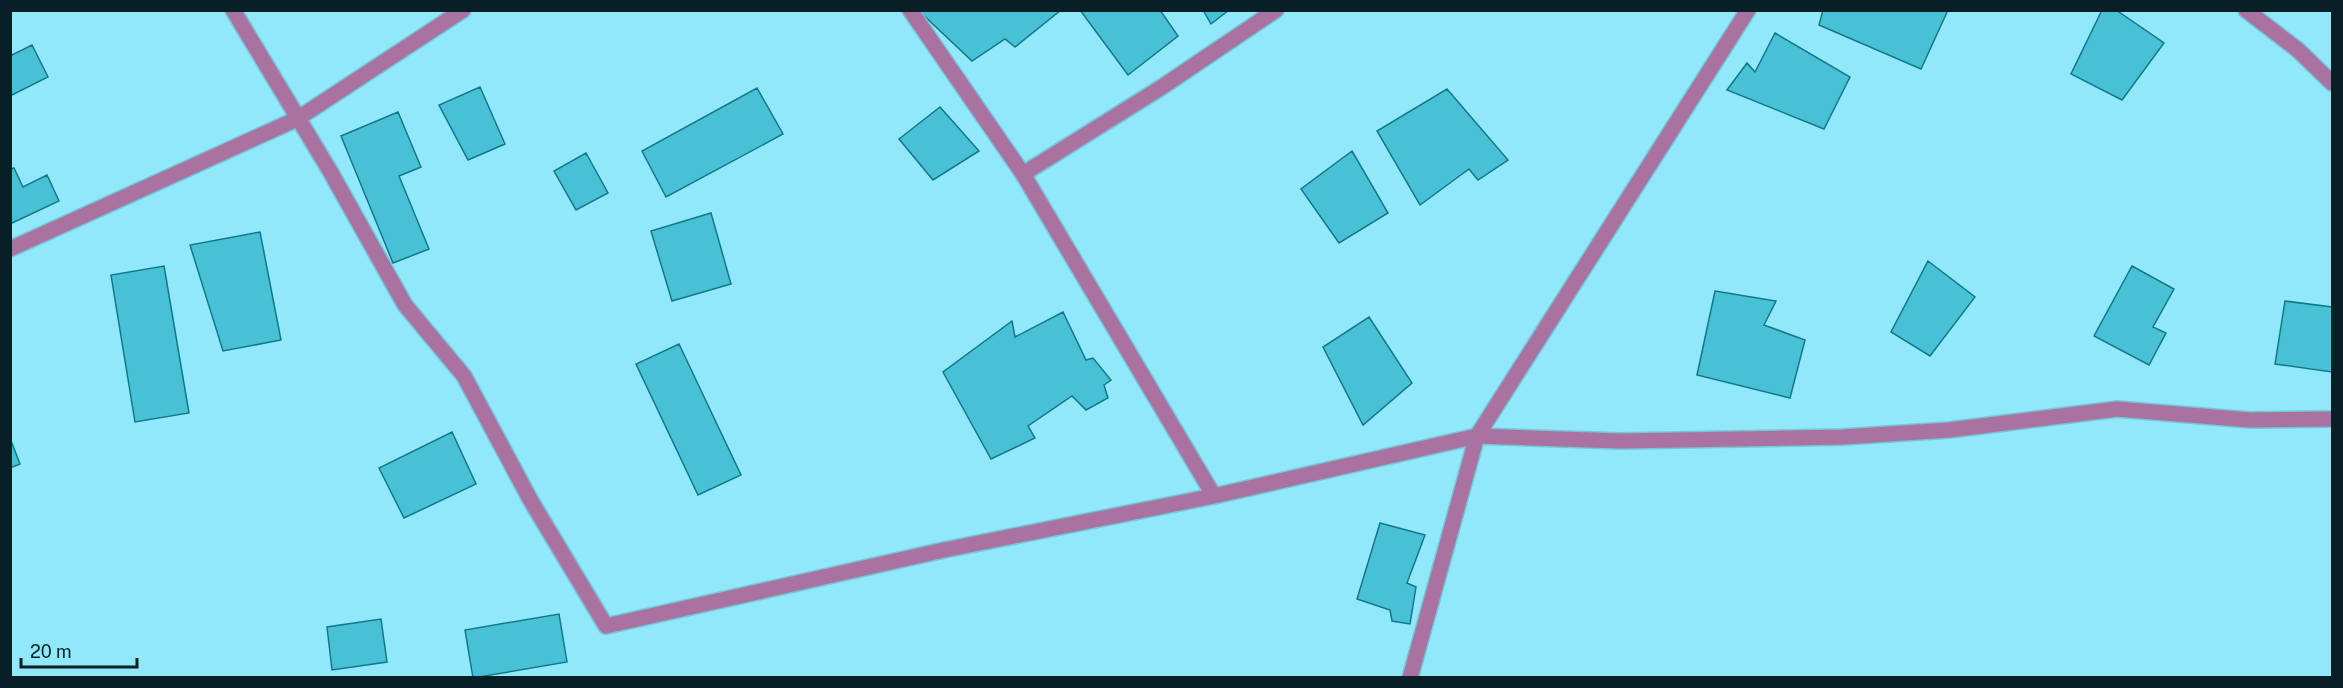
<svg xmlns="http://www.w3.org/2000/svg" width="2343" height="688" font-family="'Public Sans',sans-serif">
<style>
.building{fill:#48c1d7;stroke:#127888;stroke-width:1.5}
.lines{fill:none;stroke-linecap:round;stroke-linejoin:round}
.minor-casing{stroke:#77c4d4;stroke-width:18}
.minor{stroke:#a972a0;stroke-width:15}
</style>
<rect width="100%" height="100%" fill="#90e8fa"/>
<path class="building" d="M918 10H1061L1015 47 1005 39 972 61Z
M1080 10H1160L1178 36 1128 75Z
M1203 10H1229L1211 24Z
M1823 10H1948L1921 69 1819 25Z
M2102 10H2116L2164 43 2122 100 2071 74Z
M1775 33 1850 77 1824 129 1727 90 1747 63 1755 72Z
M32 45 48 77 10 96V56Z
M480 87 505 144 468 160 439 105Z
M757 88 783 134 666 197 642 151Z
M1447 89 1508 160 1478 180 1469 169 1420 205 1377 131Z
M940 107 979 151 933 180 899 139Z
M398 112 421 167 399 176 429 249 393 263 341 136Z
M1352 151 1388 213 1339 243 1301 189Z
M586 153 608 193 576 210 554 171Z
M14 168 23 187 47 175 59 201 10 224V169Z
M711 213 731 284 672 301 651 231Z
M260 232 281 340 223 351 190 245Z
M1928 261 1975 297 1930 356 1891 332Z
M164 266 189 413 135 422 111 275Z
M2132 266 2174 289 2153 327 2166 333 2149 365 2094 336Z
M1715 291 1776 301 1764 325 1805 340 1790 398 1697 375Z
M2285 301 2332 307V372L2275 364Z
M1063 312 1086 360 1093 358 1111 380 1104 385 1108 398 1086 410 1072 396 1028 426 1035 438 991 459 943 372 1012 321 1015 337Z
M1369 317 1412 383 1363 425 1323 347Z
M679 344 741 475 698 495 636 364Z
M452 432 476 484 404 518 379 468Z
M10 438 20 464 10 468Z
M1380 523 1425 535 1407 583 1416 587 1410 624 1392 621 1390 610 1357 599Z
M559 614 567 662 473 678 465 630Z
M381 619 387 662 332 670 327 627Z"/>
<g class="lines">
<g class="minor-casing">
<path id="minor" d="M233 10 330 171 405 305 464 376 531 501 606 626 944 550 1214 496 1477 436 1621 441 1843 437 1949 430 2117 409 2250 420 2332 419
M910 10 1023 174 1214 496
M2246 10 2298 50 2332 83
M1023 174 1162 87 1276 10
M10 249 297 119 463 10
M1410 678 1477 436 1748 10"/>
</g>
<use href="#minor" class="minor"/>
</g>
<rect width="2343" height="688" fill="none" stroke="#062025" stroke-width="24"/>
<path d="M21 658v9h116v-9" fill="none" stroke="#062025" stroke-width="3"/>
<text x="30" y="658" font-size="18" fill="#062025" stroke="#90e8fa" stroke-width="4.5" paint-order="stroke">20 m</text>
</svg>
